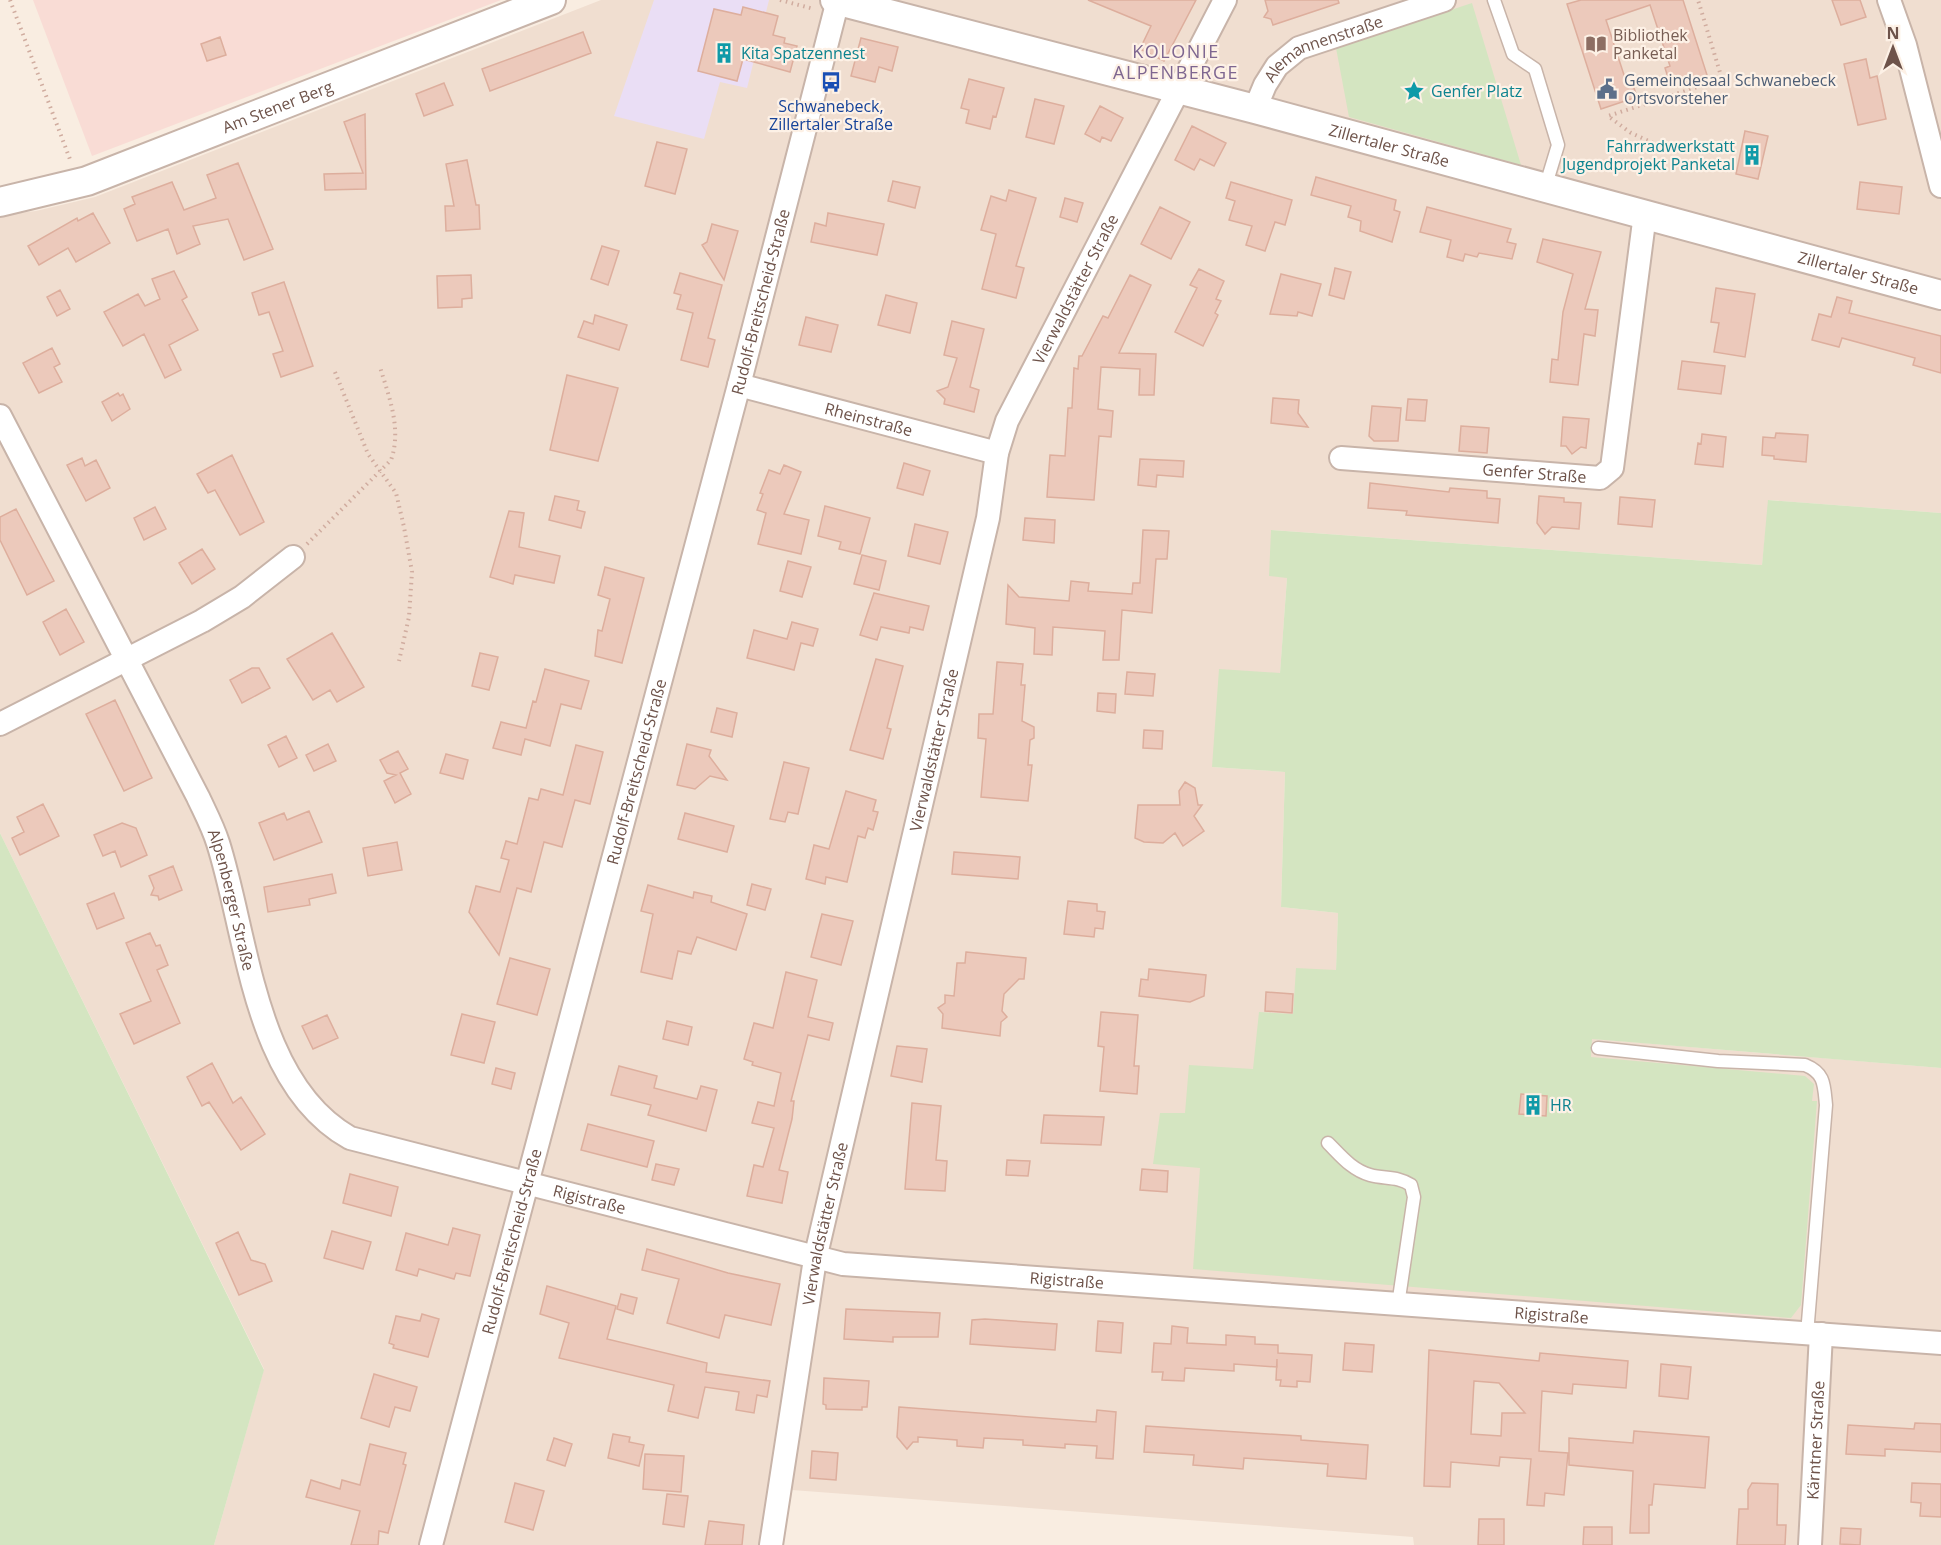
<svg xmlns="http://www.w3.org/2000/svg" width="1941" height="1545" font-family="'Open Sans',sans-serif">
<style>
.residential{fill:#f0ded0}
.commercial{fill:#f9dcd5}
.education{fill:#eadef5}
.green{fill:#d4e5c1}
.building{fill:#ecc9bb;stroke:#ddae9d;stroke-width:1.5;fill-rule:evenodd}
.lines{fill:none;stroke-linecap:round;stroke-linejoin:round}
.service-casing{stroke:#c8b4a9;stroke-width:15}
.minor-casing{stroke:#c8b4a9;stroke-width:26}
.tertiary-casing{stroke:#c8b4a9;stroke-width:32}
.path{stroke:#d0ac9f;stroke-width:4;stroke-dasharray:1.5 4.5;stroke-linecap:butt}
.service{stroke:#fff;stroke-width:12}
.minor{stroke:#fff;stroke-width:22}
.tertiary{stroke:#fff;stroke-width:28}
.labels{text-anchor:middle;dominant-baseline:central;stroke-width:4.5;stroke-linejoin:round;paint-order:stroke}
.education-label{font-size:16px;fill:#785e54;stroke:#fdf1e6;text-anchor:start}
.culture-label{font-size:16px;fill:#0d838f;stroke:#fdf1e6;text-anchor:start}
.street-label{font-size:16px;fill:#6e534a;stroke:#fdf1e6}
.service-label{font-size:16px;fill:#4e5e75;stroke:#fdf1e6;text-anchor:start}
.transit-label{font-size:16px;fill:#164399;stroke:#fdf1e6}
.neighbourhood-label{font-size:18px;letter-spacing:1.5px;fill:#7e6690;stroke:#fdf1e6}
</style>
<rect width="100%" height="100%" fill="#f9ede1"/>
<path class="residential" d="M601 0H1941V513L1769 500 1762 565 1272 530 1287 578 1280 674 1212 767 1285 772 1281 907 1338 913 1336 971 1489 1030 1941 1068V1545H1414L1413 1537 792 1490 783 1545H214L264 1369 0 833V215L36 211 95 197Z"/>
<path class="commercial" d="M33 0H501L92 156Z"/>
<path class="education" d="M654 0H769L747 88 720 82 704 139 614 116Z"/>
<path class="green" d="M1472 3 1521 165 1349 117 1336 48Z
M1768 500 1941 513V1068L1592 1039 1591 1057 1805 1076 1814 1084 1812 1101H1817L1801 1305 1791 1318 1193 1269 1200 1168 1153 1164 1160 1113H1185L1189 1065 1253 1069 1259 1012 1293 1014 1296 968 1336 970 1338 913 1281 907 1285 772 1212 767 1219 669 1280 673 1287 578 1269 576 1271 530 1762 565Z
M0 833 264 1370 214 1545H0Z"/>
<path class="building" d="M1088 0H1196L1164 61 1140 49 1151 26Z
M1265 0H1338L1339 3 1273 25 1271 19 1264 17 1268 11Z
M1581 0H1683L1707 75 1671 87 1665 68 1670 66 1650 5 1606 20 1626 81 1631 79 1637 97 1601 109 1567 4Z
M1832 0H1860L1866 17 1841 25Z
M743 7 778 16 773 35 785 38 784 43 797 46 790 72 743 59 737 81 698 71 714 9 741 15Z
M583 32 591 53 490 91 482 69Z
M220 37 226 55 207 61 201 44Z
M861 38 898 47 892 71 879 67 875 82 851 76Z
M1866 59 1870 78 1877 76 1886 119 1858 125 1844 64Z
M969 79 1004 88 996 117 993 116 990 129 966 123 969 110 961 108Z
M444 83 453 105 424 116 416 94Z
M1035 99 1064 106 1054 144 1026 137Z
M1100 106 1123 118 1111 141 1102 137 1100 142 1085 134Z
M365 114 366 189 325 190 324 174 363 173 344 122Z
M1192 126 1226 143 1214 166 1200 159 1194 170 1175 160Z
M1745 131 1768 136 1758 179 1736 174Z
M657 142 687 149 675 194 645 186Z
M467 160 476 205H479L480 229 446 231 445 206H454L446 164Z
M238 163 273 249 244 260 228 219 193 226 200 244 177 254 168 229 137 241 124 209 135 204 132 197 172 182 184 210 216 198 207 175Z
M1316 177 1396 200 1394 210 1400 212 1392 242 1360 231 1361 221 1348 217 1351 206 1311 195Z
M893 181 920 187 915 208 888 201Z
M1231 182 1292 200 1285 225 1275 222 1265 251 1246 245 1252 226 1229 220 1235 201 1226 198Z
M1860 182 1902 187 1899 214 1857 209Z
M1009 190 1036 198 1016 266 1024 268 1016 298 982 289 996 234 981 230 991 196 1006 201Z
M1065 198 1083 203 1077 222 1060 217Z
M1160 207 1190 222 1171 259 1141 244Z
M1427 207 1511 229 1507 242 1516 244 1512 259 1479 253 1477 257 1465 254 1463 261 1447 257 1451 240 1420 232Z
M93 213 110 243 76 262 68 248 39 265 28 246 77 218 78 221Z
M828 213 884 224 877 255 811 242 815 223 826 226Z
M712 224 738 231 724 280 702 245 707 242Z
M1543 239 1601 252 1585 309 1598 310 1595 336 1584 334 1578 385 1550 382 1552 359 1558 360 1563 312 1573 274 1537 262Z
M602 246 619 251 608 285 591 279Z
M1335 268 1351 272 1344 299 1329 295Z
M1199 269 1224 281 1216 299 1221 301 1215 313 1218 315 1203 346 1175 332 1197 288 1190 285Z
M174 271 187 297 182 300 198 330 169 345 181 370 165 378 144 334 123 346 104 312 138 294 145 306 160 299 152 279Z
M680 273 722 285 708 338 715 340 708 367 681 360 693 313 677 309 681 295 674 293Z
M1281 274 1321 284 1312 316 1298 312 1297 316 1270 314Z
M471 275 472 298 462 299V307L438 308 437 276Z
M1130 275 1151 285 1119 353 1156 354 1154 395H1139L1140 369 1101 367 1098 409 1113 411 1111 437 1099 436 1094 500 1047 497 1050 455 1065 456 1068 408H1072L1074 368 1078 369 1079 356H1082L1103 316 1108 318Z
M284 282 313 366 281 377 273 354 283 351 269 312 259 315 252 293Z
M1716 288 1755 294 1745 357 1714 352 1719 323 1711 322Z
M60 290 70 309 57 316 47 297Z
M886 295 917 303 910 333 878 325Z
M1837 297 1852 301 1849 313 1941 336V373L1913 365 1915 358 1842 338 1839 347 1812 340 1819 314 1831 317Z
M595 315 627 325 619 350 578 337 584 321 593 324Z
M806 317 838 325 831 352 799 345Z
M952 321 984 329 970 387 979 390 974 412 944 404 945 399 937 391 948 387 957 358 944 355Z
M52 348 60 364 54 367 62 382 39 393 23 363Z
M1682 361 1725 366 1721 394 1678 389Z
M567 375 618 388 598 461 550 450Z
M118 393 120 396 123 394 130 409 112 421 102 402Z
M1273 398 1299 400 1298 413 1308 427 1271 423Z
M1408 399 1427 400 1425 421 1406 420Z
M1372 406 1401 408 1398 441H1374L1369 436Z
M1563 417 1589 419 1586 448 1581 447 1572 454 1566 446H1561Z
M1461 426 1489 428 1487 453 1459 451Z
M1776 433 1808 435 1806 462 1774 459V456L1762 455 1763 437 1775 438Z
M1702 434 1726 437 1723 467 1695 464 1698 443 1701 444Z
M232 455 264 522 240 535 215 490 208 493 197 474Z
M82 458 85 466 96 460 110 488 86 501 67 465Z
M1140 459 1184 461 1183 477 1157 475 1156 487 1138 485Z
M904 463 930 471 923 495 897 488Z
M784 465 801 472 784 514 809 520 801 554 758 544 766 513 757 510 763 494 760 493 769 470 780 474Z
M1370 483 1449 492 1450 488 1487 491V498L1500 499 1498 523 1406 515 1407 511 1368 508Z
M555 496 579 501 577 510 585 512 581 528 549 520Z
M1539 496 1564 498V502L1581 503 1579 529 1552 527 1545 534 1537 523Z
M1620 497 1655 500 1652 527 1618 524Z
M825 506 870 518 860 554 839 549 841 542 818 536Z
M155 507 166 529 144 540 134 518Z
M16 509 54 581 27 595 0 540V517Z
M509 511 524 513 519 547 560 556 554 583 515 575 513 584 490 577Z
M1025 518 1055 520 1054 543 1023 540Z
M915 524 948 532 940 564 908 556Z
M1143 530 1169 531 1167 559H1156L1152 613 1122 610 1119 660H1103L1105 631 1053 627 1052 655 1034 654 1035 628 1006 624 1008 585 1019 597 1069 601 1071 581 1089 583 1088 591 1132 594 1133 583H1140Z
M202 549 215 569 192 584 179 563Z
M862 555 886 561 879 590 854 584Z
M788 561 811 567 802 597 780 591Z
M605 567 644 578 622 663 595 656 598 630 602 631 610 599 598 595Z
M874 593 929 606 923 630 910 627 909 633 881 627 877 640 860 635Z
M66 609 84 642 60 655 43 622Z
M792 622 818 629 813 646 801 643 794 670 747 658 754 630 787 639Z
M332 633 364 687 337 702 330 690 313 700 287 659Z
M480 653 498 657 489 690 472 686Z
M876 659 903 666 887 728 891 729 883 759 850 750Z
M997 662 1023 664 1021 685H1025L1022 721 1034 727V738L1030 740 1028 765H1032L1028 801 981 797 986 739 978 738 979 714H993Z
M252 668H259L270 688 242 703 230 680Z
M545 669 589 681 581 709 561 704 550 746 525 739 521 755 493 748 501 722 526 728 533 701 536 702Z
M1127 672 1155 674 1153 696 1125 694Z
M1098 693 1116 694 1115 713 1097 711Z
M115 700 152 778 124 791 86 714Z
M717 708 737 713 732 737 711 732Z
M1144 730 1163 731 1162 749 1143 748Z
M286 736 297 758 279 767 268 745Z
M328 744 336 761 314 771 306 755Z
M687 744 711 750 709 756 727 780 710 776 695 789 677 785Z
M576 745 603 752 590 804 575 800 562 847 544 842 531 892 517 888 499 955 469 912 476 886 500 892 509 860 501 858 506 841 517 844 529 798 538 800 541 789 563 795Z
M398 751 408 769 400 773 411 794 395 803 384 781 396 775 387 773 380 760Z
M446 754 468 760 463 779 440 773Z
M784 762 809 768 798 814 788 812 785 822 770 819Z
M1185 782 1195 788 1198 805H1202L1194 816 1204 831 1183 846 1175 833 1163 843 1144 842 1135 838 1138 805H1180L1179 791Z
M846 791 876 800 873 811 878 812 873 830 868 828 865 838 858 836 847 882 826 877 825 884 806 879 814 845 829 849Z
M43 804 59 836 20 855 12 838 24 832 17 817Z
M309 811 322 842 274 860 259 823 284 813 287 820Z
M685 813 734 826 727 852 678 839Z
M122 823 136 828 147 855 121 867 115 851 103 856 94 835Z
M397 842 402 870 368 876 363 848Z
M954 852 1020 857 1018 879 952 874Z
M173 866 182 890 159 900 158 896 151 895 154 888 149 876Z
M332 874 336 893 309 899 310 905 268 912 264 887Z
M752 884 771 889 765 910 747 905Z
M648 885 693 898 694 892 712 896 711 902 747 914 736 950 697 937 691 954 678 951 672 979 641 972 653 914 641 911Z
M114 893 124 918 97 929 87 904Z
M1068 901 1097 904V911L1105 912 1103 929 1095 928 1094 937 1064 934Z
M822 914 853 921 841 965 811 957Z
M150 933 156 946 160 945 168 965 157 970 180 1023 134 1044 120 1014 151 1001 126 943Z
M966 952 1026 958 1024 979H1019L1004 994 1002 1011 1007 1017 1001 1022 1000 1036 942 1028 943 1014 938 1008 945 1003V995L954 996 957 963H965Z
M510 958 550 969 537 1015 497 1004Z
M1149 969 1206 975 1204 996 1190 1002 1139 996 1141 979 1148 980Z
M786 972 817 980 808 1017 833 1023 829 1040 808 1035 791 1101H794L792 1119 779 1170 788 1172 782 1203 747 1196 754 1165 763 1167 774 1128 752 1123 758 1102 774 1106 781 1073 752 1065 753 1062 744 1059 754 1023 773 1028Z
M1266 992 1293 994 1292 1013 1265 1011Z
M1101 1012 1138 1015 1134 1066H1139L1137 1094 1100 1091 1104 1047 1098 1046Z
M462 1014 495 1022 484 1063 451 1055Z
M327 1015 338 1038 313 1049 302 1026Z
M667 1021 692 1027 688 1045 663 1039Z
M897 1046 927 1049 922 1082 891 1076Z
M212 1063 233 1103 241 1097 265 1134 241 1150 209 1102 202 1106 187 1077Z
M619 1066 657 1076 654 1088 697 1099 701 1086 717 1090 706 1131 648 1115 651 1105 611 1095Z
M496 1068 515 1073 511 1089 492 1084Z
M1521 1094 1547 1096 1546 1116 1519 1114Z
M912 1103 941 1106 936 1160 947 1161 945 1191 905 1189Z
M1044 1115 1104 1117 1101 1145 1041 1143Z
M588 1124 654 1141 647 1167 581 1150Z
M1007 1160 1030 1161 1028 1176 1006 1175Z
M656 1164 679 1169 674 1185 652 1180Z
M1142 1169 1168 1171 1167 1192 1140 1190Z
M350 1174 398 1187 391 1216 343 1203Z
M453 1228 480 1235 470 1276 456 1273 454 1279 419 1269 417 1276 396 1270 406 1233 448 1245Z
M332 1231 371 1242 363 1269 324 1258Z
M238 1232 251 1260 265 1264 272 1281 239 1295 216 1243Z
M647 1249 728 1273 780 1284 771 1325 725 1315 719 1338 667 1323 679 1279 642 1270Z
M547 1286 616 1306 607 1339 707 1363 706 1372 770 1381 767 1397 757 1395 754 1413 736 1410 739 1392 705 1387 698 1418 668 1411 674 1385 559 1358 569 1323 540 1314Z
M621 1294 637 1298 633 1314 617 1309Z
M846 1309 940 1313 938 1337H893V1342L844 1339Z
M422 1314 439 1319 428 1357 393 1348 394 1345 389 1343 396 1316 420 1321Z
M985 1319 1057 1324 1055 1350 970 1344 972 1320Z
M1098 1321 1123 1323 1121 1353 1096 1351Z
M1172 1326 1188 1328 1187 1343 1226 1345V1335L1255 1337V1344L1278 1345V1353L1312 1355 1310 1382 1297 1381V1387L1280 1386 1281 1380H1276L1277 1359V1367L1234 1364V1371L1185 1368 1184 1381 1162 1380 1163 1372H1152L1154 1343 1171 1344Z
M1345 1343 1374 1345 1372 1372 1343 1370Z
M1429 1350 1539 1361 1540 1353 1628 1361 1626 1388 1573 1384 1572 1394 1542 1391 1539 1451 1568 1453 1564 1495 1545 1493 1544 1506 1527 1505 1531 1459 1500 1457 1499 1466 1451 1462 1450 1487 1424 1486ZM1474 1381 1499 1383 1525 1413H1502L1501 1436 1471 1434Z
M1661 1364 1691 1367 1688 1399 1659 1396Z
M374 1374 417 1387 410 1411 395 1407 389 1427 361 1418Z
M824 1378 869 1381 867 1407H862V1410L826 1409V1405L823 1404Z
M899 1407 1096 1422 1097 1410 1116 1412 1113 1459 1096 1458 1097 1446 1065 1444V1448L1023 1445V1440L984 1438 983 1448 957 1446V1440L918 1437V1442H913L907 1449 897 1437Z
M1915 1423 1941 1424V1452L1885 1449V1456L1846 1454 1848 1425 1914 1429Z
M1146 1426 1301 1436V1440L1368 1445 1366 1479 1327 1476 1328 1464 1244 1458 1243 1469 1193 1465 1194 1455 1144 1452Z
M1634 1431 1709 1437 1705 1488 1654 1484 1652 1505H1649V1533H1630L1633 1471 1569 1465V1438L1633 1443Z
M613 1434 630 1437 629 1442 644 1445 639 1466 608 1458Z
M554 1438 572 1444 565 1466 547 1460Z
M370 1444 406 1453 403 1464 406 1465 388 1533 379 1531 378 1545H351L360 1511 306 1497 311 1480 340 1489 342 1480 360 1485Z
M812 1451 838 1453 836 1480 810 1478Z
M645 1454 684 1456 681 1492 643 1489Z
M515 1483 544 1491 533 1530 505 1522Z
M1752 1483 1778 1484 1777 1525H1786L1785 1545H1737L1739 1509H1748V1490Z
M1912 1483 1941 1484V1517L1920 1516 1921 1503 1911 1502Z
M667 1494 688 1496 684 1527 663 1524Z
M1479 1519H1504V1545H1478Z
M709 1521 744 1525 742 1545H705Z
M1584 1527H1612V1545H1583Z
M1841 1528 1861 1529 1860 1545 1840 1544Z"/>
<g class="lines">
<g class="service-casing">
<path id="service" d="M1494 0 1513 54 1535 69 1558 145 1545 188
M1598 1048 1718 1061 1805 1065C1825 1073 1824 1085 1826 1105L1807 1334
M1328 1143C1341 1156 1352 1170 1370 1175 1384 1179 1398 1176 1411 1185L1414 1197 1398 1305"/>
</g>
<g class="minor-casing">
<g id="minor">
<path d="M1889 0 1905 45 1941 186"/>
<path id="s1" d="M1255 109 1265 85 1277 66 1299 48 1444 0"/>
<path id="s2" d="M739 385 997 453"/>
<path id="s3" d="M0 416 198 797C205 812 213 827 218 843 248 937 254 1084 350 1138L843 1264 1941 1343"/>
<path id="s4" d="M1341 458 1600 478 1612 468 1645 214"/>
<path d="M0 724 202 621 242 597 293 557"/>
<path id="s5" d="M431 1545 739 385 838 0"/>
<path id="s6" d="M771 1545 815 1259 988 518 997 453 1007 421 1225 0"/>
<path id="s7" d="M1810 1545 1821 1334"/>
</g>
</g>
<g class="tertiary-casing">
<g id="tertiary">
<path id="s8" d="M835 0 1255 109 1941 295"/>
<path id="s9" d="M0 202 87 181 551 0"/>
</g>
</g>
<path class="path" d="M10 0 71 162
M780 0 814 9
M1653 143 1631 133 1608 116 1722 79 1698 0
M335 372 368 454 396 493 404 527 412 572 409 617 399 661
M307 544 391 460C402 429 389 397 380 367"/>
<use href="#service" class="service"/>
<use href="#minor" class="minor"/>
<use href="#tertiary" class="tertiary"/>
</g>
<defs>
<g id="library-bare" transform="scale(1.62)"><path d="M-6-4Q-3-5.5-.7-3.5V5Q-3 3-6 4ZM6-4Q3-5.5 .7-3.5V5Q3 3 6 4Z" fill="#8d6e63" stroke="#fdf1e6" stroke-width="2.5" paint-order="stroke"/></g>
<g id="building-bare" transform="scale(1.62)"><path d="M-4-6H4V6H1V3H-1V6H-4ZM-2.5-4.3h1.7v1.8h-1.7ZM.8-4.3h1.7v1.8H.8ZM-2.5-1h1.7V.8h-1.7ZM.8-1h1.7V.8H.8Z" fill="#0f9aa8" stroke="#fdf1e6" stroke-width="2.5" paint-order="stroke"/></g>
<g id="bus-bare" transform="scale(1.62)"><path d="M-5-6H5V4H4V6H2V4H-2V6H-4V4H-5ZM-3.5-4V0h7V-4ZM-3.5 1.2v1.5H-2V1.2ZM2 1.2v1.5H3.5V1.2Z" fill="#1a4fb4" stroke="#fdf1e6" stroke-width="2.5" paint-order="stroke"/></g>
<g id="civic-bare" transform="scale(1.62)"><path d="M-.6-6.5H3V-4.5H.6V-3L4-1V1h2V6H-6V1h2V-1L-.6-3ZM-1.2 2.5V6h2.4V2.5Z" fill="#5c6f8a" stroke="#fdf1e6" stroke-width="2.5" paint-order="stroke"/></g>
<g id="sight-bare" transform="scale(1.62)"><path d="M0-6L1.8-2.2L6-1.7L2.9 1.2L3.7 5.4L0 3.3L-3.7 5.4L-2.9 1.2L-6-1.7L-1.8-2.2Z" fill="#0f9aa8" stroke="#fdf1e6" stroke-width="2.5" paint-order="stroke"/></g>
</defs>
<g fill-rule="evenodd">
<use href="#library-bare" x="1596" y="44"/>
<use href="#building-bare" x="724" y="53"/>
<use href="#bus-bare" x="831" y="82"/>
<use href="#civic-bare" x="1607" y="89"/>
<use href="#sight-bare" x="1414" y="91"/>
<use href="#building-bare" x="1752" y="155"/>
<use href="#building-bare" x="1533" y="1105"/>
</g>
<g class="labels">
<g class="education-label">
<text x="1613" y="35">Bibliothek<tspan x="1613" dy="18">Panketal</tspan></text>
</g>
<g class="culture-label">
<text x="741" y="53">Kita Spatzennest</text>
<text x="1431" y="91">Genfer Platz</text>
<text x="1735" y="146" text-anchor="end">Fahrradwerkstatt<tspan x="1735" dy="18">Jugendprojekt Panketal</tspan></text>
<text x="1550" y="1105">HR</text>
</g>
<g class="street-label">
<text stroke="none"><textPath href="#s1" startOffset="98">Alemannenstraße</textPath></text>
<text stroke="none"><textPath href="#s9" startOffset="294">Am Stener Berg</textPath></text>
<text stroke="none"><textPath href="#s8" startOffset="573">Zillertaler Straße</textPath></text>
<text stroke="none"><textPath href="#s8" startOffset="1059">Zillertaler Straße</textPath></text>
<text stroke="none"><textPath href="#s6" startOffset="1298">Vierwaldstätter Straße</textPath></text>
<text stroke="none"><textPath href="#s5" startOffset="1286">Rudolf-Breitscheid-Straße</textPath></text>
<text stroke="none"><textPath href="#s2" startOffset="134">Rheinstraße</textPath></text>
<text stroke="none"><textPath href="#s4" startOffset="194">Genfer Straße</textPath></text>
<text stroke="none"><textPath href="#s6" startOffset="812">Vierwaldstätter Straße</textPath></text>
<text stroke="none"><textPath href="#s5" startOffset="800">Rudolf-Breitscheid-Straße</textPath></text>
<text stroke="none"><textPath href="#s3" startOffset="538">Alpenberger Straße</textPath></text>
<text stroke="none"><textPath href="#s3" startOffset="1059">Rigistraße</textPath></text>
<text stroke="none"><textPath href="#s6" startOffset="326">Vierwaldstätter Straße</textPath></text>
<text stroke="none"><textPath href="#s5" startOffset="314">Rudolf-Breitscheid-Straße</textPath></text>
<text stroke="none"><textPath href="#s3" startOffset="1545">Rigistraße</textPath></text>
<text stroke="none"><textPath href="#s3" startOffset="2031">Rigistraße</textPath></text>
<text stroke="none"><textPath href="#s7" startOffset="105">Kärntner Straße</textPath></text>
</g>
<g class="service-label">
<text x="1624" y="80">Gemeindesaal Schwanebeck<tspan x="1624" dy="18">Ortsvorsteher</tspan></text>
</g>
<g class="transit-label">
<text x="831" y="106">Schwanebeck,<tspan x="831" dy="18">Zillertaler Straße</tspan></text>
</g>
<g class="neighbourhood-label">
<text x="1176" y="51">KOLONIE<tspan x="1176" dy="21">ALPENBERGE</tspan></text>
</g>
</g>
<g transform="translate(1893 48)" stroke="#fdf1e6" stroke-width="4.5" paint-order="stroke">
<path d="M0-4.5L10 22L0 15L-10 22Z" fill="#6e534a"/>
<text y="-9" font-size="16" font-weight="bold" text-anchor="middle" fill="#6e534a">N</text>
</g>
</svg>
